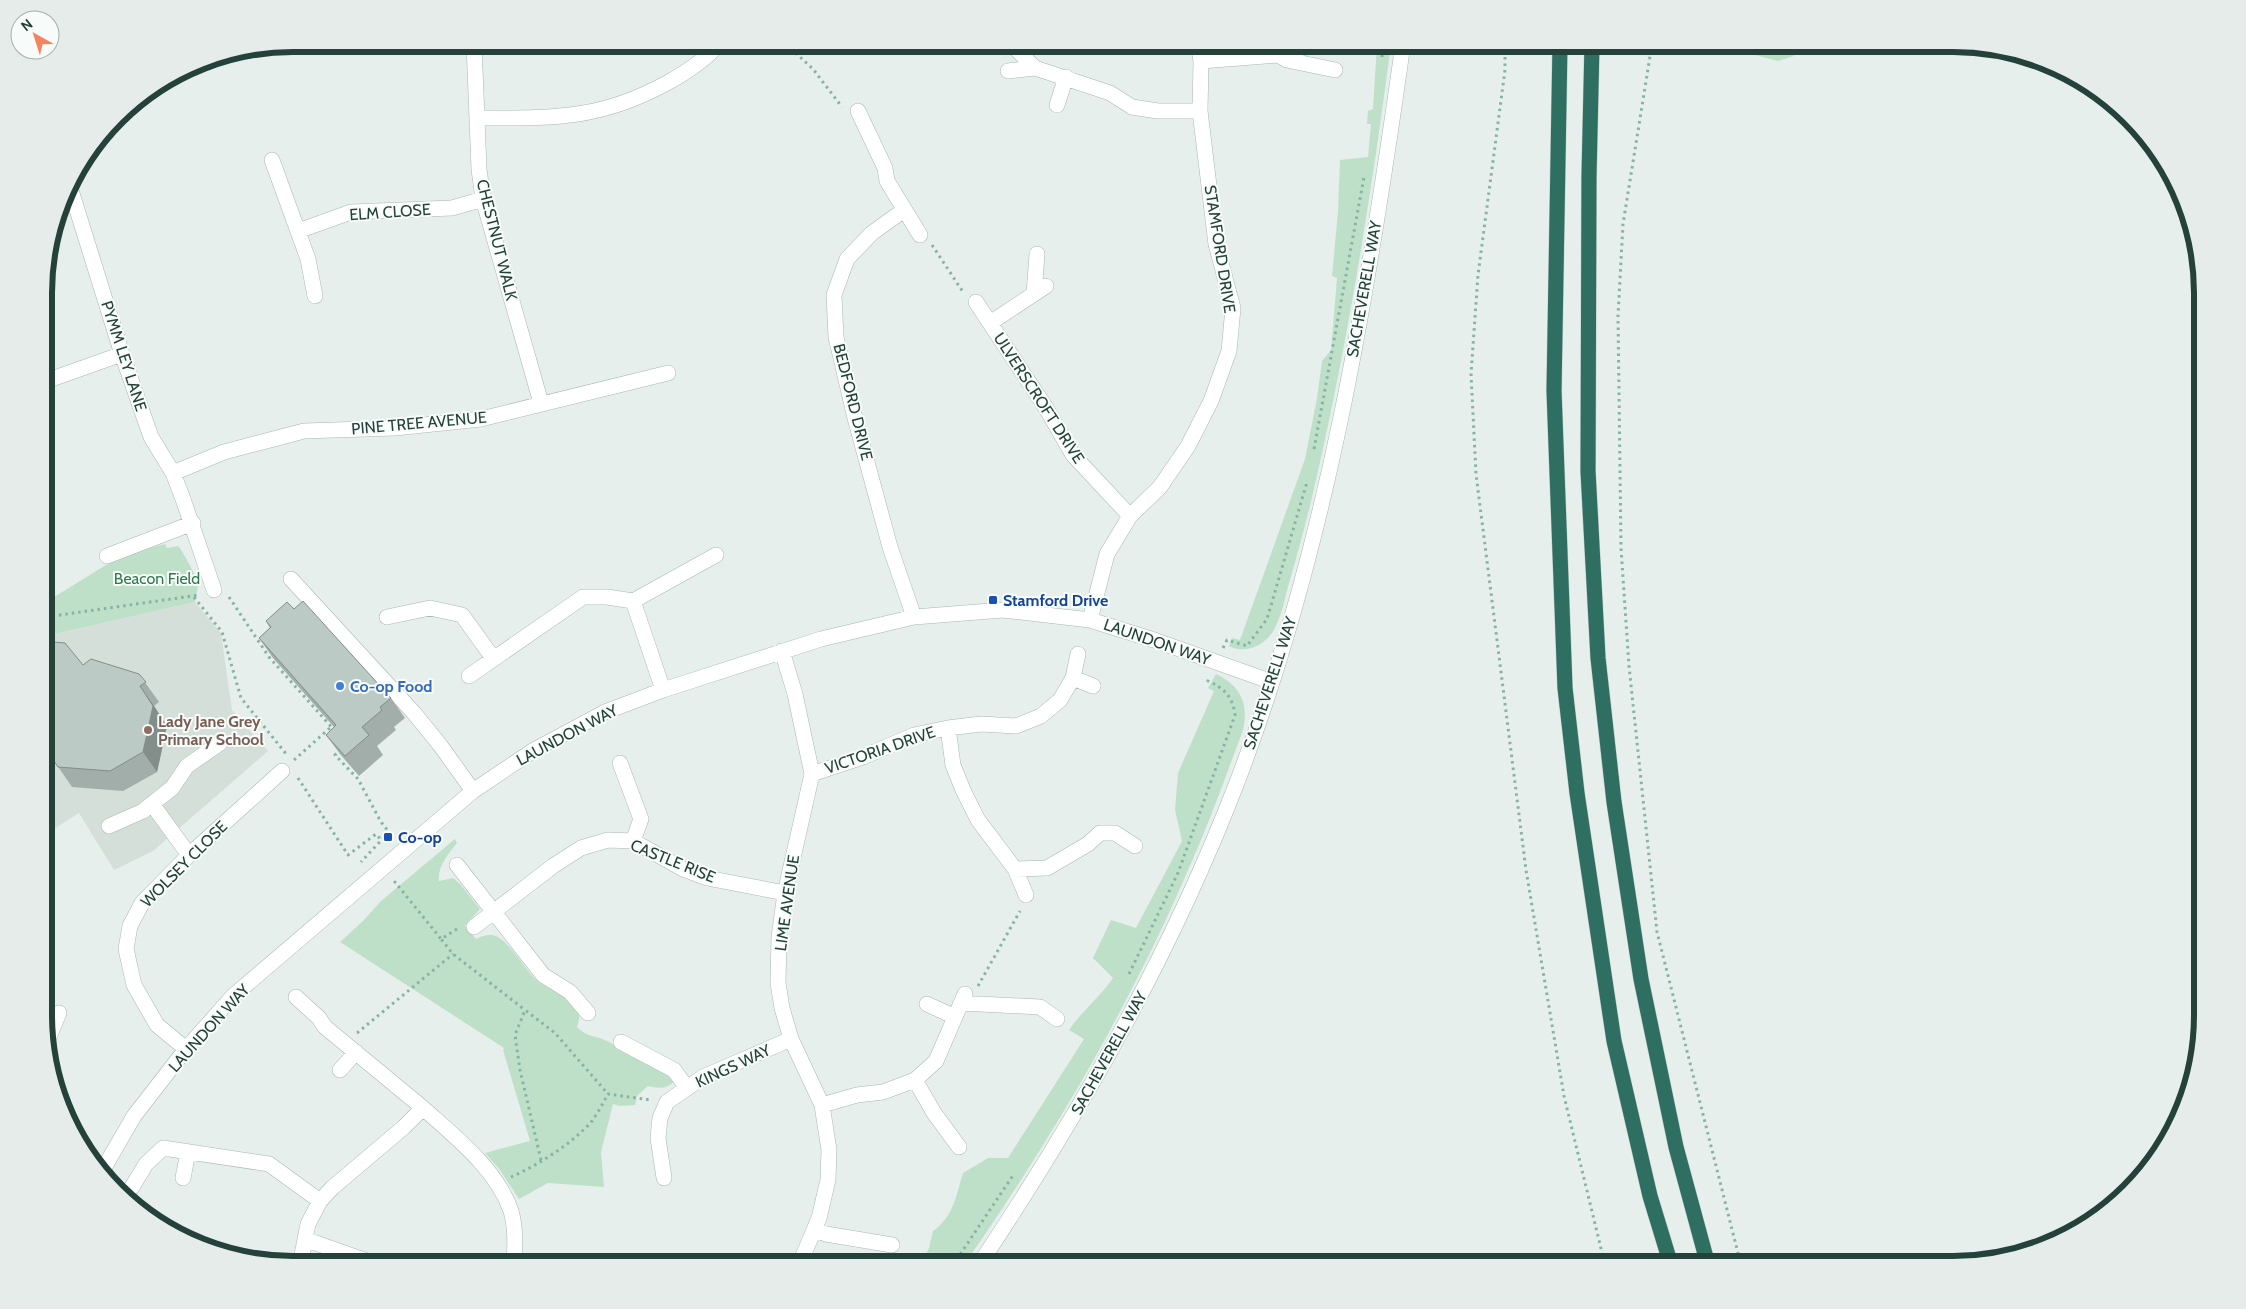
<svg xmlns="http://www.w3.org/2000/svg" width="2246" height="1309" font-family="Cabin,sans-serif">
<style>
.built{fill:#d4dfda}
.green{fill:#bfe0c8}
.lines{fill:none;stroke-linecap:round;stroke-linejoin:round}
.minor-casing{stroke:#a8b8b2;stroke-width:16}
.highway-casing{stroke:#c2cac8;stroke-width:16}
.path{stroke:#86b3a5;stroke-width:3;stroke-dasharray:2.5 4;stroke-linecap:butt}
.minor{stroke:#fff;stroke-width:15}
.highway{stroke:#2f6f62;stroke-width:15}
.wall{fill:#a1aea9}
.shaded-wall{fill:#838d89}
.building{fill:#bbcac4;stroke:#838d89}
.transit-dot{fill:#1a4fb4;stroke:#f7fbf9;stroke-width:2}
.shop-dot{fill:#3f7fe0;stroke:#f7fbf9;stroke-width:2}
.education-dot{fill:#8d6e63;stroke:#f7fbf9;stroke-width:2}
.labels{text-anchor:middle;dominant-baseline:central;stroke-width:4;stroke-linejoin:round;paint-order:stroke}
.street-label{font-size:16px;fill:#24423a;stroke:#f7fbf9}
.park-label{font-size:16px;fill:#2d7a4b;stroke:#f7fbf9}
.transit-label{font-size:16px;font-weight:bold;fill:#164399;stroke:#f7fbf9;text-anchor:start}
.shop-label{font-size:16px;font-weight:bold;fill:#366cbe;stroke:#f7fbf9;text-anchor:start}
.education-label{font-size:16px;font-weight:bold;fill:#785e54;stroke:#f7fbf9;text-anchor:start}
.rim{fill:none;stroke:#24423a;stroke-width:6}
</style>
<rect width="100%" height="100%" fill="#e6efeb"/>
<path class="built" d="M195 602 221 633 232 710 268 751 153 851 114 870 79 813 46 834V636Z"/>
<path class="green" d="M1377 44H1391C1371 199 1346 354 1310 506 1303 533 1296 560 1288 587 1284 602 1281 619 1272 633 1262 647 1244 654 1229 646L1232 638 1240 640 1305 459 1317 398 1322 361 1331 350 1337 278 1332 276 1338 212 1340 160 1368 157 1371 124H1367L1368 111 1373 109Z
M1734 44H1789L1794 56 1778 61 1732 49Z
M165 544 167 548 178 546C181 548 196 576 197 581 199 587 196 596 195 602L46 636V602L114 560 138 551Z
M1216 674C1241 686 1249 704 1243 730 1226 776 1209 823 1189 868 1129 1008 1051 1140 964 1265H921L929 1248 933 1231C954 1216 956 1196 963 1173L988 1158H1008L1084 1039 1069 1030C1082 1011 1100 997 1113 978L1093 958 1111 920 1136 928 1182 841 1175 810 1178 773 1214 691 1208 688Z
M455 839 457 843C449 853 437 867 439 881L453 878 461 885 480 909 465 926 476 939C482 936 490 933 498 937 513 946 523 967 536 980 549 991 567 994 577 1008 581 1014 579 1021 577 1027 588 1038 595 1035 607 1041 614 1044 615 1047 623 1047L676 1080C667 1089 660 1089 648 1086L637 1096 635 1105 620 1106 613 1104 601 1152 604 1187 548 1183 519 1199 500 1170 485 1153 530 1141 503 1050 504 1048 340 942 363 921 381 901Z"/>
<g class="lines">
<g class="minor-casing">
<path id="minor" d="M474 44 479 169 483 199 541 403
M1317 44 1278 55 1287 60 1335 70
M1201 61 1278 55
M1035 68 1110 93 1132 107 1158 111H1200
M1008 71 1035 68 1017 50
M1057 105 1066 77
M858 111 885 168 887 181 920 235
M478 118C553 118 599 120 667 83 685 73 705 60 719 44
M272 160 308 259 315 296
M69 184 122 354 151 437 173 473 183 499 214 590
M904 210 872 233 847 259 834 295 836 337 855 418 890 547 914 617
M298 231 351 212 452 208 483 199
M1034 294 1037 254
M976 302 1046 408 1073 455 1130 516
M990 323 1046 286
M46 381 122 354
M173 473 224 452 304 431 395 428 481 419 668 373
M107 556 193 523
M291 579 414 713 440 745 473 791
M633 601 716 555
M387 617 430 608 462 615 493 658
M1090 620 1107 554 1130 516 1160 487 1188 446 1211 401 1229 351 1233 308 1216 244 1200 111 1201 61 1198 44
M782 651 795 694 812 774 785 893 779 937 778 983 782 1008 791 1039 822 1105 829 1150 828 1180 819 1218 803 1256 795 1265
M469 676 583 597H607L633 601 663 690
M1073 678 1093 686
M948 728 953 765 963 790 978 820 1015 869 1026 895
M620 763 641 819 633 841
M812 774 863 757 914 735 948 728 981 724 1016 726 1041 716 1060 700 1073 678 1078 654
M152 804 189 855
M109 826 143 811 172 788 187 766 220 743
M457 865 543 975 570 992 588 1013
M1015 869 1047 868 1088 844 1100 833H1115L1135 846
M474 927 553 866 581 848 608 840 633 841 683 869 707 878 785 893
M296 997 319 1018 325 1027 423 1108
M961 1003 1040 1007 1057 1019
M927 1004 955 1017
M621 1042 674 1070 687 1088
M46 1044 59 1013
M186 1049 157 1025 134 985 126 949 130 926 142 903 189 855 282 771
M340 1070 356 1052
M915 1080 934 1113 959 1147
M822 1105 857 1095 883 1092 915 1080 936 1061 965 994
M101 1173 134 1116 186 1049 233 996 473 791 534 750 605 712 663 690 821 639 914 617 1003 610 1090 620 1154 640 1272 682
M183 1178 188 1152
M664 1178 658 1138 660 1118 667 1102 703 1077 791 1039
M132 1187 146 1164 163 1148 269 1164 320 1201
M815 1230 826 1234 892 1245
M305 1241 316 1243 367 1261 371 1265
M300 1265 308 1224 320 1201 332 1188 404 1127 423 1108C454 1136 497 1169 511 1211 516 1228 515 1248 514 1265
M979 1265C1080 1113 1170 956 1236 785 1327 548 1368 294 1403 44"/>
</g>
<g class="highway-casing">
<path id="highway" d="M1560 44 1554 391 1565 688 1577 793 1614 1041 1650 1196 1671 1265
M1592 44 1589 176 1588 471 1598 658 1614 802 1641 979 1676 1147 1708 1265"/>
</g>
<path class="path" d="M786 44 813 69 842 107
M1505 44V70L1478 275 1471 374 1476 474 1526 870 1564 1096 1605 1265
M1652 44 1623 224 1618 316 1621 548 1629 666 1657 932 1741 1265
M1382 57 1383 44
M932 245 963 292
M1314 449 1364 177
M194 597 222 632 241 698 287 755
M229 597 269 657 335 731
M46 617 199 595
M1223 648 1227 640 1247 646 1267 619 1307 482
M341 749 335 755 358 779 381 822 389 832 361 862
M294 760 331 727
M298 778 348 855 376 834 382 841
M394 883 395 882 441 939
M457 929 441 939 453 954 525 1010
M1129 974 1178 873 1235 715C1233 697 1224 688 1208 681L1209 676
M978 986 1020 911
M357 1033 453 954
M541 1160 520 1070 515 1035 525 1010 555 1033 608 1094
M511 1177C538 1165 572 1144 592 1121 598 1113 603 1103 608 1094L651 1100
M953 1265 1014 1174"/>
<use href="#minor" class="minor"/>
<use href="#highway" class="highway"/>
</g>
<path class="wall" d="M294 609 391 698 405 718 394 727 396 730 377 746 383 755 359 776 340 754 326 735 334 727 273 658 259 638 270 628 266 621Z
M46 646 83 665 139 674 159 702 154 706 167 726 157 772 123 791 72 787 46 749 52 675 46 667Z"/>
<path class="shaded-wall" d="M140 686 154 706 167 726 157 772 143 752Z"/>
<path class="building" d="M303 601 391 698 380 707 382 710 362 727 369 735 345 756 326 735 336 725 259 638 271 627 266 621 287 602 294 609Z
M53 642 65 643 83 665 91 659 139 674 146 682 140 686 153 706 143 752 110 771 58 767 46 749V698L52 674 46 666V646Z"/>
<g class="transit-dot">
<rect x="988" y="595" width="10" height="10" rx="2.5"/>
<rect x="383" y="832" width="10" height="10" rx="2.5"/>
</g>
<circle class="shop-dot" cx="340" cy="686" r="5"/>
<circle class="education-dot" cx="148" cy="730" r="5"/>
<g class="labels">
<g class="street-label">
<text transform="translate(390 212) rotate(-4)">ELM CLOSE</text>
<text transform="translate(497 240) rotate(76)">CHESTNUT WALK</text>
<text transform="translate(1220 249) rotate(81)">STAMFORD DRIVE</text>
<text transform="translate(1364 289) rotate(-80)">SACHEVERELL WAY</text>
<text transform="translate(124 356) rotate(72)">PYMM LEY LANE</text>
<text transform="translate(1039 398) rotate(57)">ULVERSCROFT DRIVE</text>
<text transform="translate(853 402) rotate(76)">BEDFORD DRIVE</text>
<text transform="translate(419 423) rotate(-5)">PINE TREE AVENUE</text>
<text transform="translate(1157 642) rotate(19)">LAUNDON WAY</text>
<text transform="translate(1270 683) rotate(-72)">SACHEVERELL WAY</text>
<text transform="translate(567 735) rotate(-28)">LAUNDON WAY</text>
<text transform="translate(880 750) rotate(-19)">VICTORIA DRIVE</text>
<text transform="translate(673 861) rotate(22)">CASTLE RISE</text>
<text transform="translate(184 864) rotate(-45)">WOLSEY CLOSE</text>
<text transform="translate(787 903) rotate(-82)">LIME AVENUE</text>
<text transform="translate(209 1028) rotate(-48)">LAUNDON WAY</text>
<text transform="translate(1109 1053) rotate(-61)">SACHEVERELL WAY</text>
<text transform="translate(733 1066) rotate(-25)">KINGS WAY</text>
</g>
<g class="park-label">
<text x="157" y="578">Beacon Field</text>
</g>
<g class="transit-label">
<text x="1003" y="600">Stamford Drive</text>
<text x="398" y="837">Co-op</text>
</g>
<g class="shop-label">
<text x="350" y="686">Co-op Food</text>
</g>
<g class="education-label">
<text x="158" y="721">Lady Jane Grey<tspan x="158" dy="18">Primary School</tspan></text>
</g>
</g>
<path d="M0 0H2246V1309H0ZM293 52H1953A241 241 0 0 1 2194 293V1015A241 241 0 0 1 1953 1256H293A241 241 0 0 1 52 1015V293A241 241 0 0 1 293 52Z" fill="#e6ecea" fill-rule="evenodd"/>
<path class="rim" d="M293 52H1953A241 241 0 0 1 2194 293V1015A241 241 0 0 1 1953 1256H293A241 241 0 0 1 52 1015V293A241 241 0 0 1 293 52Z"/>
<g transform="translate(35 35) rotate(321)"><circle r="24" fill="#f7fbf9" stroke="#a3b1ad"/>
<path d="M0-4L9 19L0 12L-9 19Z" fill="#f4845f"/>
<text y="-8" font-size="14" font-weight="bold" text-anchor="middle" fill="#24423a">N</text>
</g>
</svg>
